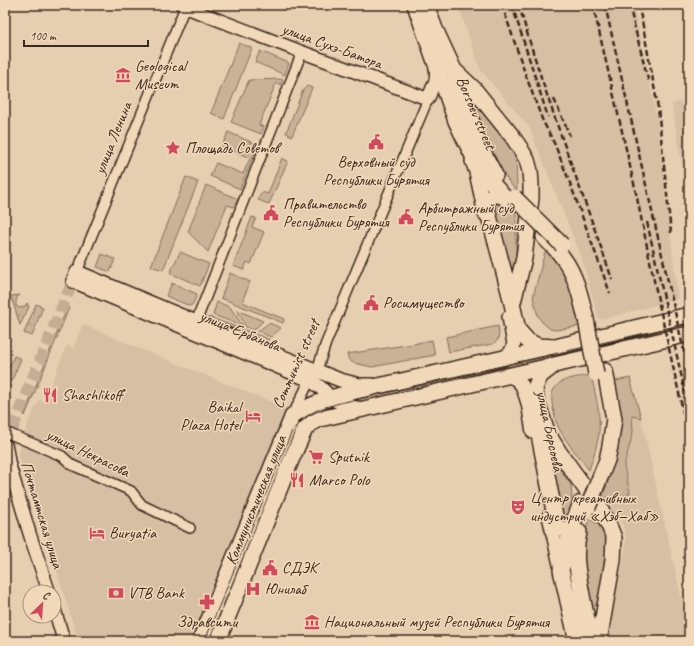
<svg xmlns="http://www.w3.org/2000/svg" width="694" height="646" font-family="Caveat,sans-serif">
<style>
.built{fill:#d7bfa3}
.grass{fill:#cab297;stroke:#826e5a}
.park{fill:url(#park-tufts);stroke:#826e5a}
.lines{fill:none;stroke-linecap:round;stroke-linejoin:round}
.tertiary-tunnel{stroke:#c4ad93;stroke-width:12;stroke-dasharray:12 6;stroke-linecap:butt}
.minor-casing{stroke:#3b2a1e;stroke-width:12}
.tertiary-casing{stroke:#3b2a1e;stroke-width:15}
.secondary-casing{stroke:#3b2a1e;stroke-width:16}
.primary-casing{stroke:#3b2a1e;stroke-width:18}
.minor{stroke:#f1d8b9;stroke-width:9}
.tertiary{stroke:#f1d8b9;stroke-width:12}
.secondary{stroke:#f1d8b9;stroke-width:13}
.primary{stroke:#f1d8b9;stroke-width:15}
.tram{stroke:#3b2a1e;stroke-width:1}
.rail{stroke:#3b2a1e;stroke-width:2.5;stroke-dasharray:6 3;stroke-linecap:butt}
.primary-bridge-casing{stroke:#3b2a1e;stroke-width:18;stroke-linecap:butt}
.primary-bridge{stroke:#f1d8b9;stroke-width:15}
.labels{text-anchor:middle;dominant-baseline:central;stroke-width:3;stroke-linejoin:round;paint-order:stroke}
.street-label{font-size:16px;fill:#3b2a1e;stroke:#f1d8b9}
.poi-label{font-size:16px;fill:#3b2a1e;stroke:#f1d8b9;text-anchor:start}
</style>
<defs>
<pattern id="park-tufts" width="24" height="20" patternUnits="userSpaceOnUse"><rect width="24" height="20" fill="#cab297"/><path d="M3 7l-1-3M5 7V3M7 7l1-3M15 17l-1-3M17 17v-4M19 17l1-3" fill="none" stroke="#a5917b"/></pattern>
</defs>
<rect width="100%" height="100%" fill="#e6ceb0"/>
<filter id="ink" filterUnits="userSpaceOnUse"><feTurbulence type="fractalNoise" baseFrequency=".025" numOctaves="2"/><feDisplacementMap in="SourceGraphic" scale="8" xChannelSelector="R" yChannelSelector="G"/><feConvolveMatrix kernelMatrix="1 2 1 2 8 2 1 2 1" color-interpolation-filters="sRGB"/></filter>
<g filter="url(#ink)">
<path class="built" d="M458 5H634L657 120 678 299 599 320 581 256 529 127 480 69Z
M689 99V208L672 104Z
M83 324 133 346 289 409 193 641H78L37 504 18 456 28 423 39 400 44 402 67 345 73 348Z
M632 416 641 418 689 632V641H608V632L625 551 626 538 623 525 602 498 622 497 630 493 624 466 633 432Z"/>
<path class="grass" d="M239 43 252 48 224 119 211 113Z
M260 51 289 63 285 75 255 62Z
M283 79 281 85 276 83 259 125 264 127 261 134 231 122 249 80Z
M307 86 312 88 292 136 286 133 303 90Z
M472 94 516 152 517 192C494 166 481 128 467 96Z
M228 132 258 145 240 189 210 176 216 163 243 174 250 158 222 146Z
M282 158 288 161 269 204 258 200 262 192 268 194Z
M186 177 198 182 163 270 151 266Z
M206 185 238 199 234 207 227 205 208 252 188 232Z
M497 200 506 202 516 212V257L514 277 505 259 492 207Z
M252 217 256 218 252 227 264 232 251 264 247 262 244 270 233 266Z
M547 244 558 259 573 294 579 326 556 330 550 329 542 322 538 316 533 297Z
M180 252 209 264 200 286 170 273Z
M102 254 115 259 110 272 97 267Z
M230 273 250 282 242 302 284 319 283 323 221 298Z
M172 283 197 294 193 304 190 306 166 296Z
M217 302 230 307 243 326 213 315Z
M67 308H69L25 416 24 415Z
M237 310 263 321 254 330 246 327Z
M209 317 269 339 265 344 210 321Z
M269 323 281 328 271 337 258 331Z
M498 326 499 333 498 340 493 344 449 352 446 337Z
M432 340 435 355 372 367 354 363 349 360 347 354 413 344Z
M591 375C596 397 603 421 597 443 595 452 592 461 589 470 579 456 564 441 557 424 555 420 555 414 553 409 551 398 550 390 561 382 570 377 582 377 591 375Z
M630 378 641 418 632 416 633 432 624 466 630 493 622 497 602 498C610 475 620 453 619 428 618 414 613 396 611 382Z
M540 440 571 485 573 509 569 518 565 521 560 520Z
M589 519C593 522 600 524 603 528 603 528 605 533 605 534 612 556 601 584 596 606H591C588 590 582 568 582 553 583 541 586 530 589 519Z"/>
<path class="park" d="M20 295C16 298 16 301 16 306L20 308 24 307 27 303 29 307 20 325 11 296Z
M36 304 43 307 32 336 24 333Z
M14 356 21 359 5 396V376Z"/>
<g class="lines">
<path class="tertiary-tunnel" d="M6 446 18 414 73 281"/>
<g class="minor-casing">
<path id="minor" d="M77 272 185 7 181 6
M196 322 302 52
M293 414 310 380 317 370 326 343 428 99
M10 434 62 456 72 465 131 491 142 505 190 528"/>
</g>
<g class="tertiary-casing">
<path id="tertiary" d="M185 7 302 52 428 99
M428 99 436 79V67
M6 446 9 464 30 535 49 592
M54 608 64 641"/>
</g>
<g class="secondary-casing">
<path id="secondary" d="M472 161 476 172 485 214
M504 358 511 352 514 344 509 317
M504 358 551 348
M509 376 516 379 522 385 528 403 533 432
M362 409 347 406 331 398 320 387 310 380 73 281 77 272 196 322 340 380 360 385H372
M549 516 561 569"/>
</g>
<g class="primary-casing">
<path id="primary" d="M415 5 456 121 467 144 478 166 491 182 507 200
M426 5 435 29 454 70 477 137 486 158 495 175
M454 70 474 89 512 136 520 148 527 160 530 171 531 184V198L524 258 513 302
M504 197C494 193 490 195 486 205L510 295 518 330 528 341 538 346 555 347 689 315
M544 237C550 244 558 250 563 258 576 275 581 298 586 319
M553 366 540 376 535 388 540 440 557 526C561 530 566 531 571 528
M537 402 548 434 559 452 601 510 610 528 614 538 613 560 599 641
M601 475 607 460 610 446 614 419 605 371
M579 532C574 553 577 569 581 590 584 607 588 624 592 641
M200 641 293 415C324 396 361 390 397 382 433 374 469 366 504 358
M218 641 292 458 305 429 312 423 320 419 689 334
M577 641 561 570 571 528 581 503"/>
</g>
<use href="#minor" class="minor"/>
<use href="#tertiary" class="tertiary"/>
<use href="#secondary" class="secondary"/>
<use href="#primary" class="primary"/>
<path class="tram" d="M205 641 212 623 292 431C308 412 317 409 340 403L689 323"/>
<path class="rail" d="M502 5 526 76 542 119 555 145 570 183 610 293
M512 5 548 117
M519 5C545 98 581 188 612 279
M593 5 635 188 657 295 689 438
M605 5 685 356
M629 5 649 83
M638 5 642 21 658 108 671 233
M554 99 570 136
M647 222 689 410"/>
<g class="primary-bridge-casing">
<path id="primary-bridge" d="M514 197 562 245
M586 319 596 374
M588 507 601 475"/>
</g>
<use href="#primary-bridge" class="primary-bridge"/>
</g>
</g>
<defs>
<g id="museum-bare" transform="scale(1.2)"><path d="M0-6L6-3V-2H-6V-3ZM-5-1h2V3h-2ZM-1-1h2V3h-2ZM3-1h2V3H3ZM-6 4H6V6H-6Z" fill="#d1495b" stroke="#f1d8b9" stroke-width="2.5" paint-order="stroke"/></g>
<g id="civic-bare" transform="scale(1.2)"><path d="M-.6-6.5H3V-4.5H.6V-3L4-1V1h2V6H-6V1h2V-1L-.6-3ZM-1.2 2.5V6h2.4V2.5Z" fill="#d1495b" stroke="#f1d8b9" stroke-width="2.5" paint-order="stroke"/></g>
<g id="sight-bare" transform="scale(1.2)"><path d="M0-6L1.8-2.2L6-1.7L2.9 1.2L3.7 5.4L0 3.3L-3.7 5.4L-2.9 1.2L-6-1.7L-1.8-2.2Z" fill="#d1495b" stroke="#f1d8b9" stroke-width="2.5" paint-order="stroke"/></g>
<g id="restaurant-bare" transform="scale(1.2)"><path d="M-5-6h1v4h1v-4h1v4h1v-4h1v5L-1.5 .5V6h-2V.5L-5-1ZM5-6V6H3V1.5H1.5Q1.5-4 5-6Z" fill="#d1495b" stroke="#f1d8b9" stroke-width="2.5" paint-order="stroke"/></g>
<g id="hotel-bare" transform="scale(1.2)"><path d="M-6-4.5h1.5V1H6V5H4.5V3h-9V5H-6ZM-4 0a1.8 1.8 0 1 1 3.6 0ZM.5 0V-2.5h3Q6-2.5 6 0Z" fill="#d1495b" stroke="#f1d8b9" stroke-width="2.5" paint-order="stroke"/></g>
<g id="supermarket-bare" transform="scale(1.2)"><path d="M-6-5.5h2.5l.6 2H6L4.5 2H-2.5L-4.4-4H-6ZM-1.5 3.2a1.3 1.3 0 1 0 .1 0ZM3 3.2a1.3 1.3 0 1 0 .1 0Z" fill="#d1495b" stroke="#f1d8b9" stroke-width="2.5" paint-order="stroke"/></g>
<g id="theatre-bare" transform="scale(1.2)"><path d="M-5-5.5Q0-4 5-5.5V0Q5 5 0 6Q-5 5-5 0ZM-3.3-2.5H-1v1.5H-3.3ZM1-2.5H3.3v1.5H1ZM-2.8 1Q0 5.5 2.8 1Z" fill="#d1495b" stroke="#f1d8b9" stroke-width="2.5" paint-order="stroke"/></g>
<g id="hospital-bare" transform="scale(1.2)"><path d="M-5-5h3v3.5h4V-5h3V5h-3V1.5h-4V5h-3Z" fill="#d1495b" stroke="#f1d8b9" stroke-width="2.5" paint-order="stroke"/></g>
<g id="bank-bare" transform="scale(1.2)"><path d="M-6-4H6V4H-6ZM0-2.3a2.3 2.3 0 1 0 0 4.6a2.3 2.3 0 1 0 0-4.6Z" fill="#d1495b" stroke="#f1d8b9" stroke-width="2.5" paint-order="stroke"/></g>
<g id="pharmacy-bare" transform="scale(1.2)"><path d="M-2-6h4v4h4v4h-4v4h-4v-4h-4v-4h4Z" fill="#d1495b" stroke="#f1d8b9" stroke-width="2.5" paint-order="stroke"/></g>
</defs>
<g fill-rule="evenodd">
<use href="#museum-bare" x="123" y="75"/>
<use href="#civic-bare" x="376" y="142"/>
<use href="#sight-bare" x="173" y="148"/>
<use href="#civic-bare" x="271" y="213"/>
<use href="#civic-bare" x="406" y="217"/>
<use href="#civic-bare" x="371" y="303"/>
<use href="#restaurant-bare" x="50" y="395"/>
<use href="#hotel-bare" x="253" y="416"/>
<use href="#supermarket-bare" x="316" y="457"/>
<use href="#restaurant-bare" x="297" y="480"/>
<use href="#theatre-bare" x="518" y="507"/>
<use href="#hotel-bare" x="97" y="533"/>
<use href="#civic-bare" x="270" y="568"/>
<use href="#hospital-bare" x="253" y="589"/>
<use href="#bank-bare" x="116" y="593"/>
<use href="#pharmacy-bare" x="207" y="602"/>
<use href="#museum-bare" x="312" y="622"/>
</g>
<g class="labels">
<g class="street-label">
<text transform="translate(332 46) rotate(20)">улица Сухэ-Батора</text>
<text transform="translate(476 113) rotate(67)">Borsoev street</text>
<text transform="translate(113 138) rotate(-68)">улица Ленина</text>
<text transform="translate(240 331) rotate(22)">улица Ербанова</text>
<text transform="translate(296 364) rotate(-66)">Communist street</text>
<text transform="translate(550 431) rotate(78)">улица Борсоева</text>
<text transform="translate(88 453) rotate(26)">улица Некрасова</text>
<text transform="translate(256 500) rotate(-68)">Коммунистическая улица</text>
<text transform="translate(42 515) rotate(73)">Почтамтская улица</text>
</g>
<g class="poi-label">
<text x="135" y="66">Geological<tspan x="135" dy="18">Museum</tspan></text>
<text x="185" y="148">Площадь Советов</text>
<text x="376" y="162" text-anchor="middle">Верховный суд<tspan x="376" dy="18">Республики Бурятия</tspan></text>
<text x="283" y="204">Правительство<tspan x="283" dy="18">Республики Бурятия</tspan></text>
<text x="418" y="208">Арбитражный суд<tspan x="418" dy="18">Республики Бурятия</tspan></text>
<text x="383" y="303">Росимущество</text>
<text x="62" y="395">Shashlikoff</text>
<text x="241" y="407" text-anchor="end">Baikal<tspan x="241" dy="18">Plaza Hotel</tspan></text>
<text x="328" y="457">Sputnik</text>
<text x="309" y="480">Marco Polo</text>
<text x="530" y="498">Центр креативных<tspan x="530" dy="18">индустрий «Хэб—Хаб»</tspan></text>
<text x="109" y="533">Buryatia</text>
<text x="282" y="568">СДЭК</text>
<text x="265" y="589">Юнилаб</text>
<text x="128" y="593">VTB Bank</text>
<text x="207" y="622" text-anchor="middle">Здравсити</text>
<text x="324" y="622">Национальный музей Республики Бурятия</text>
</g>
</g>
<rect width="694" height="646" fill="none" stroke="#f1d8b9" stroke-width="20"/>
<rect x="10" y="10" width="674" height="626" fill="none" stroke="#3b2a1e" stroke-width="1.5" filter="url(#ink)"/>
<g transform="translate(42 604) rotate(25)"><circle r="19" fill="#f1d8b9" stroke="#a8927b"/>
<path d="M0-3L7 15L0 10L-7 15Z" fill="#d1495b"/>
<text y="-6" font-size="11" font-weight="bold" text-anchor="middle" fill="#3b2a1e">С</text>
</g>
<path d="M24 40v6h124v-6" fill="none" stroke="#3b2a1e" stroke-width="2"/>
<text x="30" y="40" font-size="12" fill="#3b2a1e" stroke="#f1d8b9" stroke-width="3" paint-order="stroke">100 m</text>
</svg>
